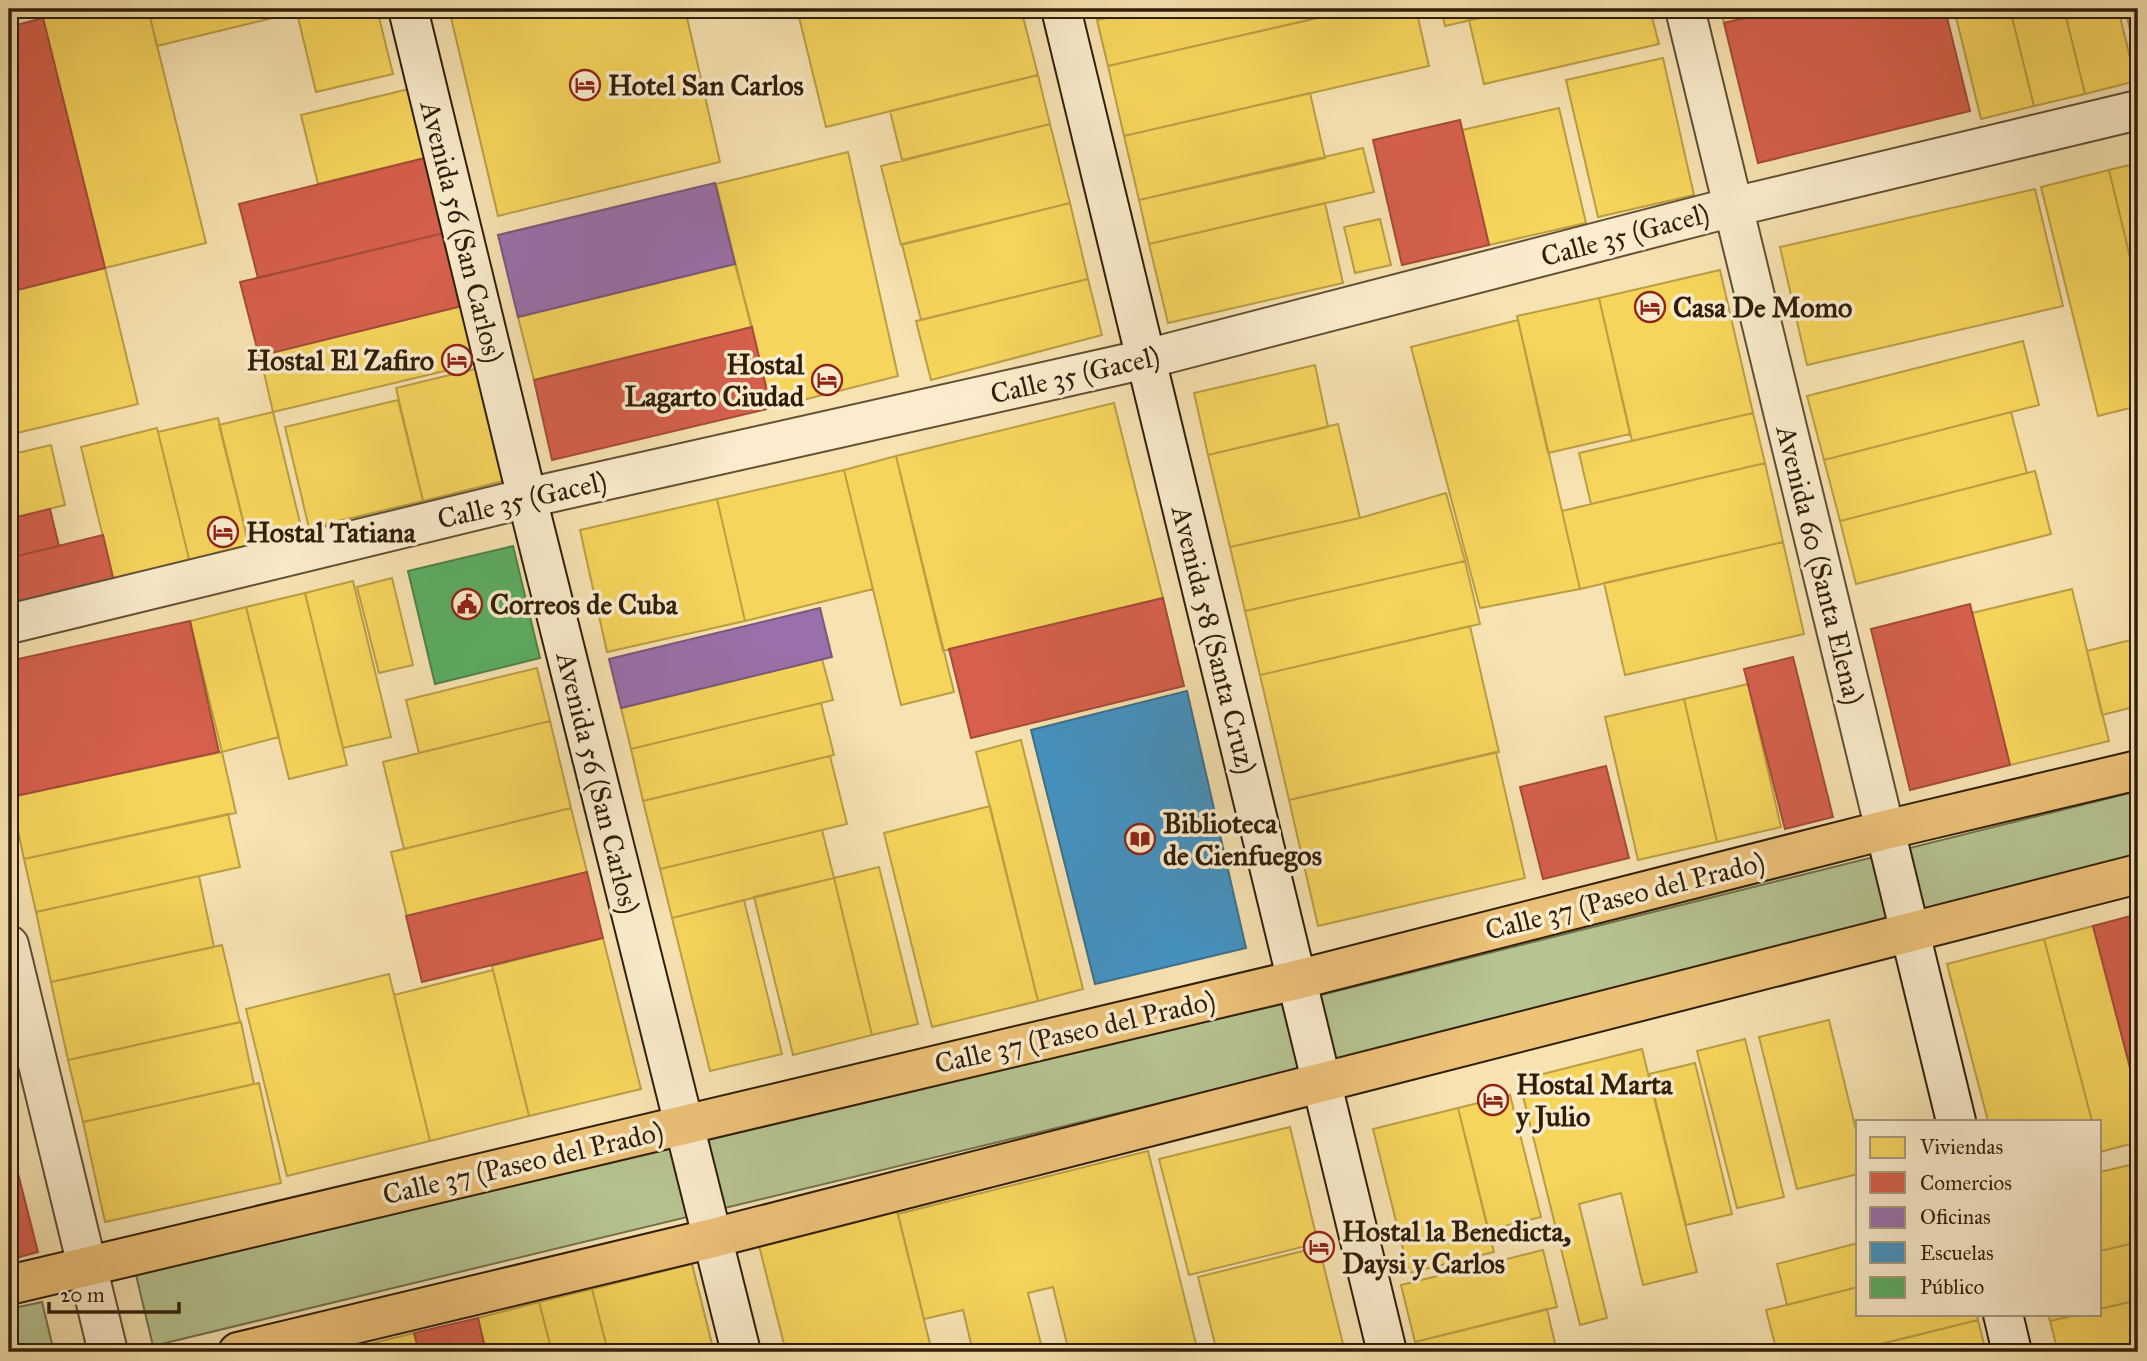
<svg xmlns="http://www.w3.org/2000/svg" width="2147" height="1361" font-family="'IM FELL Great Primer',serif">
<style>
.green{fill:#b6c491;stroke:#73714e;stroke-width:2}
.homes{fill:#f6d55c;stroke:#bb9e43;stroke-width:2}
.shops{fill:#d6604d;stroke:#a44c39;stroke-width:2}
.offices{fill:#9970ab;stroke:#7a577b;stroke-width:2}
.schools{fill:#4393c3;stroke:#3d708c;stroke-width:2}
.public{fill:#5aae61;stroke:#4d8347;stroke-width:2}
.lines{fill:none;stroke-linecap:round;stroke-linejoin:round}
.street-casing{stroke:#624f34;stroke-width:42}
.secondary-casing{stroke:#301e0a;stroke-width:42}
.primary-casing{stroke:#301e0a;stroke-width:42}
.street{stroke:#faeccc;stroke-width:38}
.secondary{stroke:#faeccc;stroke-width:38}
.primary{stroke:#ecc178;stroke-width:38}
.labels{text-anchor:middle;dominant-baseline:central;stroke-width:7;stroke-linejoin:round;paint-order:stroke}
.poi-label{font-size:28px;font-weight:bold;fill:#301e0a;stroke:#faeccc;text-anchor:start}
.street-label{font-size:28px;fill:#301e0a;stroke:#faeccc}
</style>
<rect width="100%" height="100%" fill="#f7e2b1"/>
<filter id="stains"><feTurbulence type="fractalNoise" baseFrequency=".00286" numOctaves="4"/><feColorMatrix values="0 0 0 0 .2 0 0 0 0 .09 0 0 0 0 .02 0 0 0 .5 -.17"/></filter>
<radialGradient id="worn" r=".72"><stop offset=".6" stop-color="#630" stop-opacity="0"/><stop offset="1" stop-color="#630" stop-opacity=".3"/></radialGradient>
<path class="green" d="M2138 791V857L1317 1065 153 1346 136 1275 599 1159 1301 1000Z
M42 1302 54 1352H9V1309Z"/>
<path class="homes" d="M81 9H148L206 243 105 268 43 18Z
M148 9H296L297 12 157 46Z
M296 9H377L393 74 316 92Z
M449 9H685L720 162 498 216Z
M797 9H1021L1038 75 826 127Z
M1095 9H1146L1097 20Z
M1146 9H1329L1330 15 1108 66 1097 20Z
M1357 9H1416L1429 66 1124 136 1108 66Z
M1441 9H1519L1445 26Z
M1519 9H1650L1659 44 1484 84 1469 20Z
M1720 9H1784L1724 23Z
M1954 9H2010L2034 106 1981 119Z
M2010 9H2064L2085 94 2034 106Z
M2064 9H2118L2136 81 2085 94Z
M2125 9H2138V62Z
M1663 58 1694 195 1598 217 1566 80Z
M1038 75 1050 124 902 160 890 111Z
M409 89 425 158 318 184 301 115Z
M1310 93 1325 158 1139 200 1124 136Z
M1559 108 1586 223 1489 245 1462 130Z
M1050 124 1070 203 901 245 881 166Z
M1363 148 1374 192 1149 244 1139 200Z
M848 152 898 376 771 408 716 184Z
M2138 163V290L2109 170Z
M2109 170 2138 290V406L2098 416 2041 187Z
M2035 189 2063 306 1807 365 1780 247Z
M1070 203 1088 279 921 320 902 244Z
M1325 203 1343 283 1168 323 1149 244Z
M1380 219 1391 265 1355 273 1344 227Z
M735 264 752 327 534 380 518 317Z
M105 268 138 404 9 435V292Z
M1720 270 1753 413 1632 441 1599 298Z
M1088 279 1102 335 931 380 916 321Z
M1599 298 1630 434 1548 453 1517 316Z
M462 306 478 363 273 412 260 355Z
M1518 320 1580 589 1480 608 1411 347Z
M2023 341 2039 405 1824 460 1807 396Z
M1315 365 1328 427 1208 455 1194 393Z
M479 368 507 480 423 501 396 388Z
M398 400 423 501 309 528 285 427Z
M1114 403 1163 598 943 651 896 456Z
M273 412 304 539 251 553 219 425Z
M2011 412 2027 473 1840 521 1824 460Z
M1753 413 1765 463 1591 504 1579 453Z
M218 418 251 553 191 567 158 432Z
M1338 424 1360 518 1230 547 1208 455Z
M157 428 191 567 115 586 81 447Z
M51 445 65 505 9 519V455Z
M896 456 954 692 901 705 844 470Z
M1765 463 1783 542 1580 589 1562 511Z
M844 470 873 589 745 621 717 499Z
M2035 471 2051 534 1856 584 1840 521Z
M1446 493 1465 561 1245 611 1230 547 1360 518Z
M717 499 745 621 607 652 580 530Z
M1783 542 1804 634 1625 675 1604 583Z
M1465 561 1480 624 1260 675 1245 611Z
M392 578 413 665 379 673 357 587Z
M353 581 391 737 343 748 305 593Z
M2072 589 2109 741 2010 765 1972 613Z
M305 593 347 765 289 779 246 607Z
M246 607 279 737 222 752 190 621Z
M1470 626 1499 752 1289 800 1260 675Z
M2138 638V706L2102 715 2087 651Z
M822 659 833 700 631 749 621 708Z
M537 668 550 721 419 753 406 700Z
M1748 684 1781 827 1717 842 1684 699Z
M1684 699 1717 842 1638 860 1605 717Z
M821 703 834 755 643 801 631 749Z
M550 721 571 808 404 849 383 762Z
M1021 740 1083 989 1038 1001 976 752Z
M222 752 236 813 24 859 11 797Z
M1496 752 1525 878 1318 926 1289 800Z
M830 756 847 824 660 869 643 801Z
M990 806 1038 1001 932 1027 884 833Z
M571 808 587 872 407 917 391 852Z
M228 814 240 867 36 912 24 859Z
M822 830 834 878 672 918 660 869Z
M879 867 918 1024 872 1035 834 878Z
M199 876 214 947 51 982 36 912Z
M834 878 872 1035 793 1055 754 897Z
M744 900 782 1054 710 1071 672 918Z
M2093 926 2138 1098V1142L2100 1152V1121H2092L2044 939Z
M603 938 641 1089 529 1116 492 966Z
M2044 939 2092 1121H1988L1947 964Z
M222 945 240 1022 68 1060 51 982Z
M493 970 529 1116 430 1141 394 995Z
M389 974 430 1141 287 1176 246 1009Z
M1829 1020 1858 1138V1174L1797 1189 1759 1037Z
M241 1022 254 1084 83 1122 68 1060Z
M1745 1039 1784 1197 1737 1208 1697 1051Z
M1642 1049 1697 1272 1643 1285 1621 1193 1579 1204 1607 1318 1580 1325 1519 1080Z
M1695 1063 1732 1214 1686 1225 1649 1074Z
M259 1083 281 1183 105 1222 83 1122Z
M1510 1095 1541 1217 1488 1230 1458 1108Z
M1458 1108 1494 1252 1409 1273 1373 1129Z
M1290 1127 1318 1243 1189 1275 1159 1159Z
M1148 1151 1198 1352H1069L1053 1287 1028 1293 1043 1352H973L963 1310 924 1319 898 1214Z
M2138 1163V1242L2100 1251V1172Z
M895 1203 932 1352H786L757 1238Z
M2138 1242V1300L2100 1309V1251Z
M1858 1243V1287L1787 1305 1777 1264Z
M1319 1247 1345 1352H1217L1198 1277Z
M1543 1250 1557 1307 1415 1342 1401 1285Z
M692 1264 714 1352H608L592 1289Z
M1858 1287V1314H1977L1978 1320 1849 1352H1777L1766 1310Z
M592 1289 608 1352H552L539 1302Z
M2138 1300V1352H2058L2050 1321 2080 1314H2100V1309Z
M539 1302 552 1352H486L478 1318Z
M1547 1309 1557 1352H1417L1415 1342Z
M2048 1314H2080L2050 1321Z
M1978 1320 1986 1352H1865L1864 1348Z
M414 1333 419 1352H346L345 1350Z"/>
<path class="shops" d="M1784 9H1945L1970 111 1758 163 1724 23Z
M43 18 105 268 9 292V27Z
M1460 120 1489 245 1402 265 1373 140Z
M425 158 444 233 258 278 239 204Z
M444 233 462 306 259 356 240 282Z
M752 327 771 408 552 460 534 380Z
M50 509 59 546 9 558V519Z
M103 535 115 586 9 612V558Z
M1163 598 1184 686 971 738 949 649Z
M1970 604 2010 765 1910 790 1871 629Z
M190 621 219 752 11 797 9 661Z
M1793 657 1833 817 1785 829 1744 669Z
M1606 766 1629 858 1543 879 1520 787Z
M587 872 603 938 422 982 406 916Z
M2138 914V1098L2093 926Z
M9 1138 38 1252 9 1260Z
M478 1318 486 1352H419L414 1333Z"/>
<path class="offices" d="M715 183 735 264 518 317 498 235Z
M820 608 832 657 621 708 609 659Z"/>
<path class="schools" d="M1187 691 1246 948 1095 984 1031 730Z"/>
<path class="public" d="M513 546 540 658 435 684 408 571Z"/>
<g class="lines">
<g class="street-casing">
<path id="street" d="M1685 9 1885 830
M9 624 527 498 1146 359 1733 207 2138 110
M9 945 108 1352"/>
</g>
<g class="secondary-casing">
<path id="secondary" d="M408 9 527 498 741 1352
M1061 9 1387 1352
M1885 830 1956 1121
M2003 1314 2012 1352"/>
</g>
<g class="primary-casing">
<path id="primary" d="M9 1285 1296 980 1885 830 2138 770
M238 1352 713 1238 2138 874"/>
</g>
<use href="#street" class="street"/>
<use href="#secondary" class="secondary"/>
<use href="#primary" class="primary"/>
</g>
<defs>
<g id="hotel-ring" transform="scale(1.575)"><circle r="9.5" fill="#faeccc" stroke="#8f2418" stroke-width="1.5"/><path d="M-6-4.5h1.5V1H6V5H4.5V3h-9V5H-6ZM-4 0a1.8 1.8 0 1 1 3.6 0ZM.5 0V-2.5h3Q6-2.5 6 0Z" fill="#8f2418"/></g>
<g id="civic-ring" transform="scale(1.575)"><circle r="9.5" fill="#faeccc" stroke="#8f2418" stroke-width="1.5"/><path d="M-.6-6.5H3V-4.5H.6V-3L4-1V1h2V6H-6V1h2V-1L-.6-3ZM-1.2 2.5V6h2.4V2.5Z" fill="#8f2418"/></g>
<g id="library-ring" transform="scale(1.575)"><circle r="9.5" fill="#faeccc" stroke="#8f2418" stroke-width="1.5"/><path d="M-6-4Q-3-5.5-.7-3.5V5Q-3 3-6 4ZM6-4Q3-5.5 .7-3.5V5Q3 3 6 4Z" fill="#8f2418"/></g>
</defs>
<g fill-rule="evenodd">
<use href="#hotel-ring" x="585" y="85"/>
<use href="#hotel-ring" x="1650" y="307"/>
<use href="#hotel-ring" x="457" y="360"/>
<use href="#hotel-ring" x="827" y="380"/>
<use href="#hotel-ring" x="223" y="532"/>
<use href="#civic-ring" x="467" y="604"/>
<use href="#library-ring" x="1140" y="839"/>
<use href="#hotel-ring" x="1493" y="1100"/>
<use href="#hotel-ring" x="1319" y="1247"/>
</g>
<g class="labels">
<g class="poi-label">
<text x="608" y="85">Hotel San Carlos</text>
<text x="1673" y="307">Casa De Momo</text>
<text x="434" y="360" text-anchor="end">Hostal El Zafiro</text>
<text x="804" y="364" text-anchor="end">Hostal<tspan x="804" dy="32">Lagarto Ciudad</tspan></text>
<text x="246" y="532">Hostal Tatiana</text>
<text x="490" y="604">Correos de Cuba</text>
<text x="1163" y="823">Biblioteca<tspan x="1163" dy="32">de Cienfuegos</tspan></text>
<text x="1516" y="1084">Hostal Marta<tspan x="1516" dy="32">y Julio</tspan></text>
<text x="1342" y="1231">Hostal la Benedicta,<tspan x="1342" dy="32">Daysi y Carlos</tspan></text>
</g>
<g class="street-label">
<text transform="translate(462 232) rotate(76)">Avenida 56 (San Carlos)</text>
<text transform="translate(1625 235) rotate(-15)">Calle 35 (Gacel)</text>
<text transform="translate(1075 375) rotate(-13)">Calle 35 (Gacel)</text>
<text transform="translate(522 500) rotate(-13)">Calle 35 (Gacel)</text>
<text transform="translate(1820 565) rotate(76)">Avenida 60 (Santa Elena)</text>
<text transform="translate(1214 640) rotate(76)">Avenida 58 (Santa Cruz)</text>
<text transform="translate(598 783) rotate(76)">Avenida 56 (San Carlos)</text>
<text transform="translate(1625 896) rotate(-14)">Calle 37 (Paseo del Prado)</text>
<text transform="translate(1075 1032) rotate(-13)">Calle 37 (Paseo del Prado)</text>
<text transform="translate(523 1163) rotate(-13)">Calle 37 (Paseo del Prado)</text>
</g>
</g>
<rect width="2147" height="1361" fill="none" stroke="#f7e2b1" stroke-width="35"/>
<rect x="10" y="10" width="2126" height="1340" fill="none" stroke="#301e0a" stroke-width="3.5"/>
<rect x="18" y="18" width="2112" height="1326" fill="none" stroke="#301e0a" stroke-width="2"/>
<rect x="1856" y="1120" width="245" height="196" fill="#faeccc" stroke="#a99a7e" stroke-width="2"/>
<rect x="1870" y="1137" width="35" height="21" fill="#f6d55c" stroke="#a99a7e" stroke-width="2"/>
<text x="1920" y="1154" font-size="21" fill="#301e0a">Viviendas</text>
<rect x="1870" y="1172" width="35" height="21" fill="#d6604d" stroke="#a99a7e" stroke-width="2"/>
<text x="1920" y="1190" font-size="21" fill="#301e0a">Comercios</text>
<rect x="1870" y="1207" width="35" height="21" fill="#9970ab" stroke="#a99a7e" stroke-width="2"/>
<text x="1920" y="1224" font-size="21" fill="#301e0a">Oficinas</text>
<rect x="1870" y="1242" width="35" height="21" fill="#4393c3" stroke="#a99a7e" stroke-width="2"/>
<text x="1920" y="1260" font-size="21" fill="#301e0a">Escuelas</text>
<rect x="1870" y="1277" width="35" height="21" fill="#5aae61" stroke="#a99a7e" stroke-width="2"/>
<text x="1920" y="1294" font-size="21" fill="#301e0a">Público</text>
<path d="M49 1302v10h130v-10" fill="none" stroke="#301e0a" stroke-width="3.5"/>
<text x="60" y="1302" font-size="21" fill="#301e0a" stroke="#faeccc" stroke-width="5" paint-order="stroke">20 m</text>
<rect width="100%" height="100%" filter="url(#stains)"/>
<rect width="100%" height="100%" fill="url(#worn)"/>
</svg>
